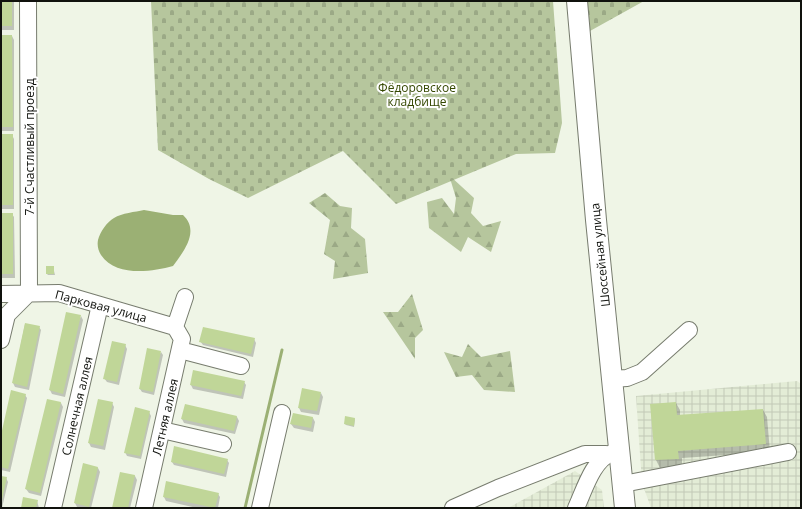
<svg xmlns="http://www.w3.org/2000/svg" width="802" height="509" font-family="'Open Sans',sans-serif">
<style>
.industrial{fill:url(#industrial-grid)}
.forest{fill:url(#forest-firs)}
.cemetery{fill:url(#cemetery-stones)}
.water{fill:#9bb074}
.shadow{fill:#0003}
.lines{fill:none;stroke-linecap:round;stroke-linejoin:round}
.stream{stroke:#9bb074;stroke-width:3}
.building{fill:#c0d698}
.minor-casing{stroke:#777c6e;stroke-width:18}
.major-casing{stroke:#777c6e;stroke-width:22}
.minor{stroke:#fff;stroke-width:16}
.major{stroke:#fff;stroke-width:20}
.labels{text-anchor:middle;dominant-baseline:central;stroke-width:4;stroke-linejoin:round;paint-order:stroke}
.park-label{font-size:12px;fill:#344700;stroke:#fff}
.street-label{font-size:12px;fill:#10120d;stroke:#fff}
</style>
<defs>
<pattern id="industrial-grid" width="8" height="8" patternUnits="userSpaceOnUse"><rect width="8" height="8" fill="#e3ecd6"/><path d="M0 4h8M4 0v8" fill="none" stroke="#c2c9b6"/></pattern>
<pattern id="forest-firs" width="22" height="20" patternUnits="userSpaceOnUse"><rect width="22" height="20" fill="#b6c69d"/><path d="M5 1l3.5 6h-7zM16 11l3.5 6h-7z" fill="#9ba986"/></pattern>
<pattern id="cemetery-stones" width="16" height="16" patternUnits="userSpaceOnUse"><rect width="16" height="16" fill="#b6c69d"/><path d="M2 7V4a2 2 0 0 1 4 0v3zM10 15v-3a2 2 0 0 1 4 0v3z" fill="#9ba986"/></pattern>
</defs>
<rect width="100%" height="100%" fill="#eff5e6"/>
<path class="industrial" d="M797 381 801 384V508H651L642 483 636 396Z
M575 471 602 490 604 508H508Z"/>
<path class="forest" d="M449 175 474 198 471 213 483 226 501 221 491 252 468 237 461 252 429 228 427 202 442 198 454 214 456 198Z
M325 193 340 206 352 208 351 228 365 239 368 273 333 279 335 261 324 254 330 220 309 203Z
M412 294 423 330 415 338V359L383 312H398Z
M468 344 481 357 510 351 515 392 484 390 472 375 456 377 444 352 462 357Z"/>
<path class="cemetery" d="M151 1H553L562 123 555 153 516 154 396 204 343 151 248 198 209 179 158 150Z
M587 1H644L590 31Z"/>
<path class="water" d="M144 210 173 215H183C200 231 184 251 173 266 151 272 116 277 101 255 98 250 97 245 98 240 100 232 107 222 114 218 122 213 135 212 144 210Z"/>
<path class="shadow" d="M1 1H14V30H1Z
M1 36H12L14 40V131H1Z
M1 135H12L14 139V209H1Z
M1 214H12L14 217 15 278H1Z
M53 267 55 275H48L47 274Z
M81 316 83 320 65 397 52 394 50 390Z
M25 324 39 327 41 330 29 390 15 387 13 383Z
M254 339 256 343 253 357 203 345 200 341Z
M125 345 127 349 119 385 107 382 104 378Z
M161 352 163 355 154 395 142 392 140 389Z
M244 382 246 385 243 399 193 389 191 385Z
M321 393 323 397 319 415 301 412 299 408Z
M25 395 27 398 10 472 1 470V440Z
M48 400 61 403 63 407 41 496 29 493 26 489Z
M112 403 114 407 105 450 91 447 89 443Z
M676 403 680 410V416L763 410 767 417 770 452 682 458V466L660 468 656 460 652 405Z
M149 412 151 416 141 459 127 456 125 452Z
M237 417 239 421 235 434 184 423 182 419Z
M313 418 315 422 313 432 294 428 291 424Z
M355 419 354 427 346 425 345 424Z
M227 460 229 463 226 477 174 465 172 462Z
M84 465 98 468 100 472 91 508 77 507 75 503Z
M121 473 135 476 137 480 130 508H113Z
M1 477 6 478 8 482 2 508Z
M167 482 218 494 220 497 218 508H197L166 501 164 497Z
M37 501 39 508H22Z"/>
<g class="lines">
<path class="stream" d="M245 508 282 350"/>
</g>
<path class="building" d="M1 1H12V26H1Z
M1 35H12L13 127H1Z
M1 134H13V205H1Z
M1 213H13V274H1Z
M46 266H54V274H46Z
M66 312 81 315 63 394 49 390Z
M25 323 40 326 27 387 12 383Z
M203 327 255 338 251 354 199 342Z
M112 341 126 344 117 382 103 379Z
M147 348 161 351 153 392 139 389Z
M193 370 245 381 241 396 190 385Z
M302 388 321 392 317 411 298 408Z
M11 390 26 394 8 469 1 467V435Z
M47 399 61 402 40 493 25 489Z
M98 399 113 402 103 446 88 443Z
M676 402 677 415 763 409 766 444 678 451 679 459 655 460 650 404Z
M185 404 237 416 234 431 181 419Z
M135 407 150 411 140 456 124 453Z
M293 413 313 417 311 428 290 424Z
M345 416 355 418 354 426 344 424Z
M174 446 228 459 224 474 171 462Z
M83 463 98 467 89 507 74 503Z
M120 472 135 475 128 508H112Z
M1 476 7 477 2 500H1Z
M166 481 219 493 215 508 163 497Z
M23 497 38 500 36 508H21Z"/>
<g class="lines">
<g class="minor-casing">
<path id="minor" d="M1 294 59 293 175 327
M175 327 185 297
M1 340 7 315 29 293 28 1
M180 350 241 366
M612 379 627 378 642 372 689 330
M162 430 223 444
M623 484 788 452
M53 508 100 305
M144 508 182 339 175 327
M260 508 282 413
M453 508 498 488 585 454H606
M576 508C584 491 593 459 612 453"/>
</g>
<g class="major-casing">
<path id="major" d="M577 1 596 220 625 508"/>
</g>
<use href="#minor" class="minor"/>
<use href="#major" class="major"/>
</g>
<g class="labels">
<g class="park-label">
<text x="417" y="87">Фёдоровское<tspan x="417" dy="14">кладбище</tspan></text>
</g>
<g class="street-label">
<text transform="translate(29 147) rotate(-90)">7-й Счастливый проезд</text>
<text transform="translate(600 255) rotate(-96)">Шоссейная улица</text>
<text transform="translate(101 306) rotate(15)">Парковая улица</text>
<text transform="translate(77 406) rotate(-77)">Солнечная аллея</text>
<text transform="translate(165 417) rotate(-77)">Летняя аллея</text>
</g>
</g>
<rect width="802" height="509" fill="none" stroke="#10120d" stroke-width="4"/>
</svg>
